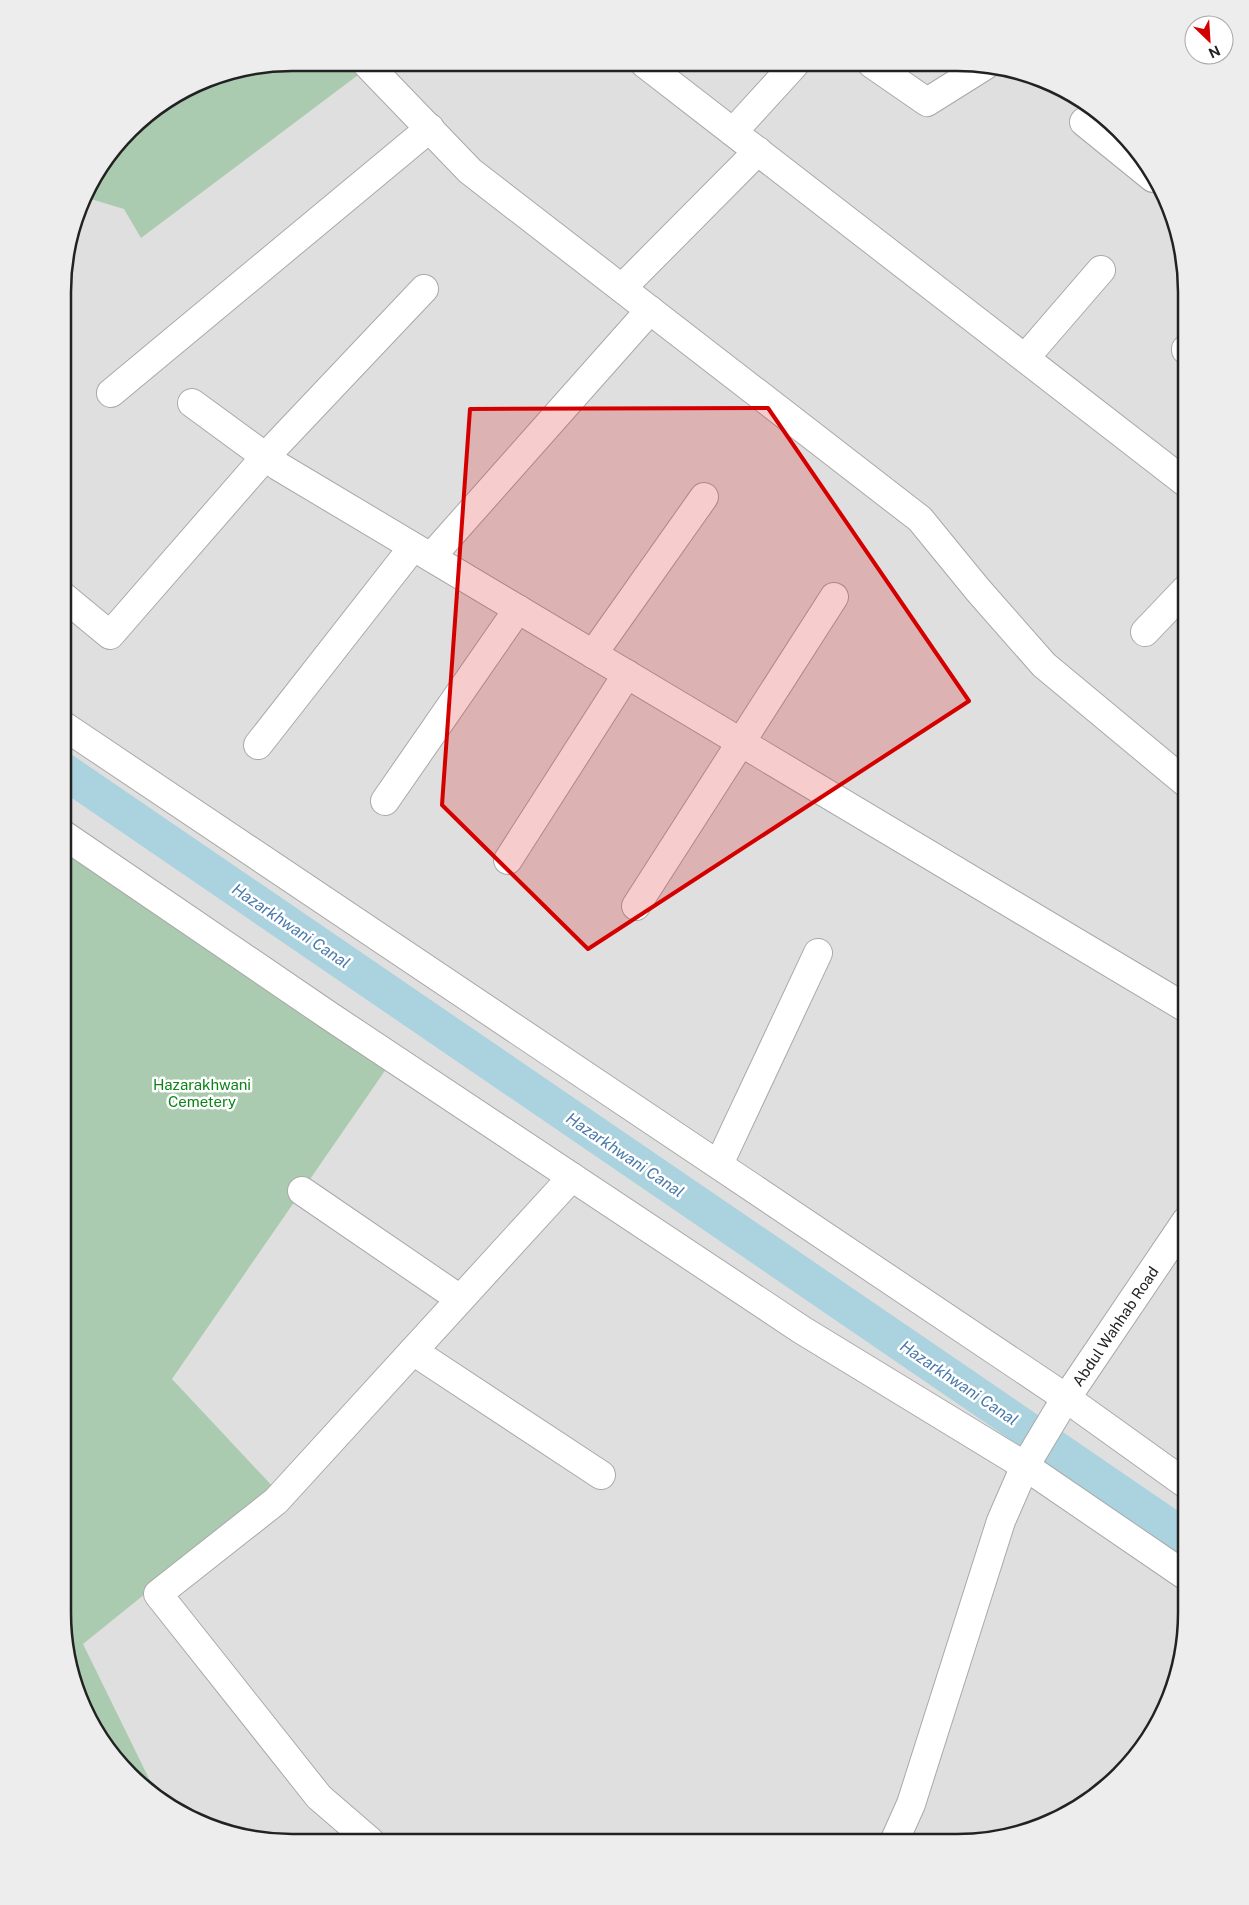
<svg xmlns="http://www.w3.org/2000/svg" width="1249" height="1905" font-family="'Public Sans',sans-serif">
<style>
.residential{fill:#e0dfdf}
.cemetery{fill:#aacbaf}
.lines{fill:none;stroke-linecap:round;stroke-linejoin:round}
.canal{stroke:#aad3df;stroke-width:36}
.minor-casing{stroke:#a9a9a9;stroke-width:30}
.minor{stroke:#fff;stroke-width:28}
.marked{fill:#d40000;fill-opacity:0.2;stroke:#d40000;stroke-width:4;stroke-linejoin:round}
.labels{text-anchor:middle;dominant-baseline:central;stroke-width:5;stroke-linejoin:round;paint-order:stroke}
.park-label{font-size:15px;fill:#0c8416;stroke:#fff}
.street-label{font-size:15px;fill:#222;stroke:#fff}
.water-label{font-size:16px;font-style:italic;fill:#4a7aab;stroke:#fff}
.rim{fill:none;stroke:#222;stroke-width:2.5}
</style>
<rect width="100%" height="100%" fill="#f2efe9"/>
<path class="residential" d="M293 63 987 65 1045 80 1096 110 1139 152 1169 204 1186 293V1628L1174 1687 1148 1740 1097 1795 1045 1825 957 1842 263 1841 205 1825 153 1795 110 1753 80 1701 63 1612 64 263 86 191 141 120 205 80Z"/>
<path class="cemetery" d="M293 63H374L141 238 124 209 84 197 86 191 141 120 205 80Z
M64 830 393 1059 172 1379 275 1489 83 1644 159 1799 110 1753 80 1701 63 1612Z"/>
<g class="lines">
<path class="canal" d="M64 771 1186 1538"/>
<g class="minor-casing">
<g id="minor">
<path d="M366 63 470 171 920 519 978 590 1044 665 1186 783"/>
<path d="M645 64 1186 483"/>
<path d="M872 64 927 102 986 65"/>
<path d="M1084 122 1153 178"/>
<path d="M733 132 795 64"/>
<path d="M622 288 758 151"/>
<path d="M1186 350V349"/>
<path d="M1025 358 1101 270"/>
<path d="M111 393 430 128"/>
<path d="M192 403 278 466 1186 1008"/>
<path d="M431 557 650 310"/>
<path d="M64 597 110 635 265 457 424 289"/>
<path d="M1145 632 1186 589"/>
<path d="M593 654 704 497"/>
<path d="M64 726 1066 1398 1186 1484"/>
<path d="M258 745 413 547"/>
<path d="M385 801 518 609"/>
<path d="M64 835 331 1017 802 1330 1025 1466 1186 1576"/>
<path d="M508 860 627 674"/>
<path d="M636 906 834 597"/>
<path d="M719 1164 818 953"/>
<path d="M302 1191 460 1299"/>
<path d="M413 1351 601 1475"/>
<path d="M370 1841 319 1797 158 1594 276 1501 572 1177"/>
<path id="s1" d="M894 1842 911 1804 1001 1521 1025 1466 1061 1406 1186 1221"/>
</g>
</g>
<use href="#minor" class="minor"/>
</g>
<path class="marked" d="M768 408 969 701 588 949 442 805 470 409Z"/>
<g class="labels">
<g class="park-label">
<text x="202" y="1084">Hazarakhwani<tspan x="202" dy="17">Cemetery</tspan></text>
</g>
<g class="street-label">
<text stroke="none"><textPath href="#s1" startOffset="565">Abdul Wahhab Road</textPath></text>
</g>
<g class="water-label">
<text transform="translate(291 926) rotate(34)">Hazarkhwani Canal</text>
<text transform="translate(625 1155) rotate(34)">Hazarkhwani Canal</text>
<text transform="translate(959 1383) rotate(34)">Hazarkhwani Canal</text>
</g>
</g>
<path d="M0 0H1249V1905H0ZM292 71H957A221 221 0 0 1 1178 292V1613A221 221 0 0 1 957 1834H292A221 221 0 0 1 71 1613V292A221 221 0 0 1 292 71Z" fill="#ededed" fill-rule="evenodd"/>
<path class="rim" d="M292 71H957A221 221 0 0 1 1178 292V1613A221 221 0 0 1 957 1834H292A221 221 0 0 1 71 1613V292A221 221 0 0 1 292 71Z"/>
<g transform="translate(1209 40) rotate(155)"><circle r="24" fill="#ffffff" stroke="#a7a7a7"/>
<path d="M0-4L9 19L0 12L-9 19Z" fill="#d40000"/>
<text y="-8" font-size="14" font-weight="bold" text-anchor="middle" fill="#222222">N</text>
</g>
</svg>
